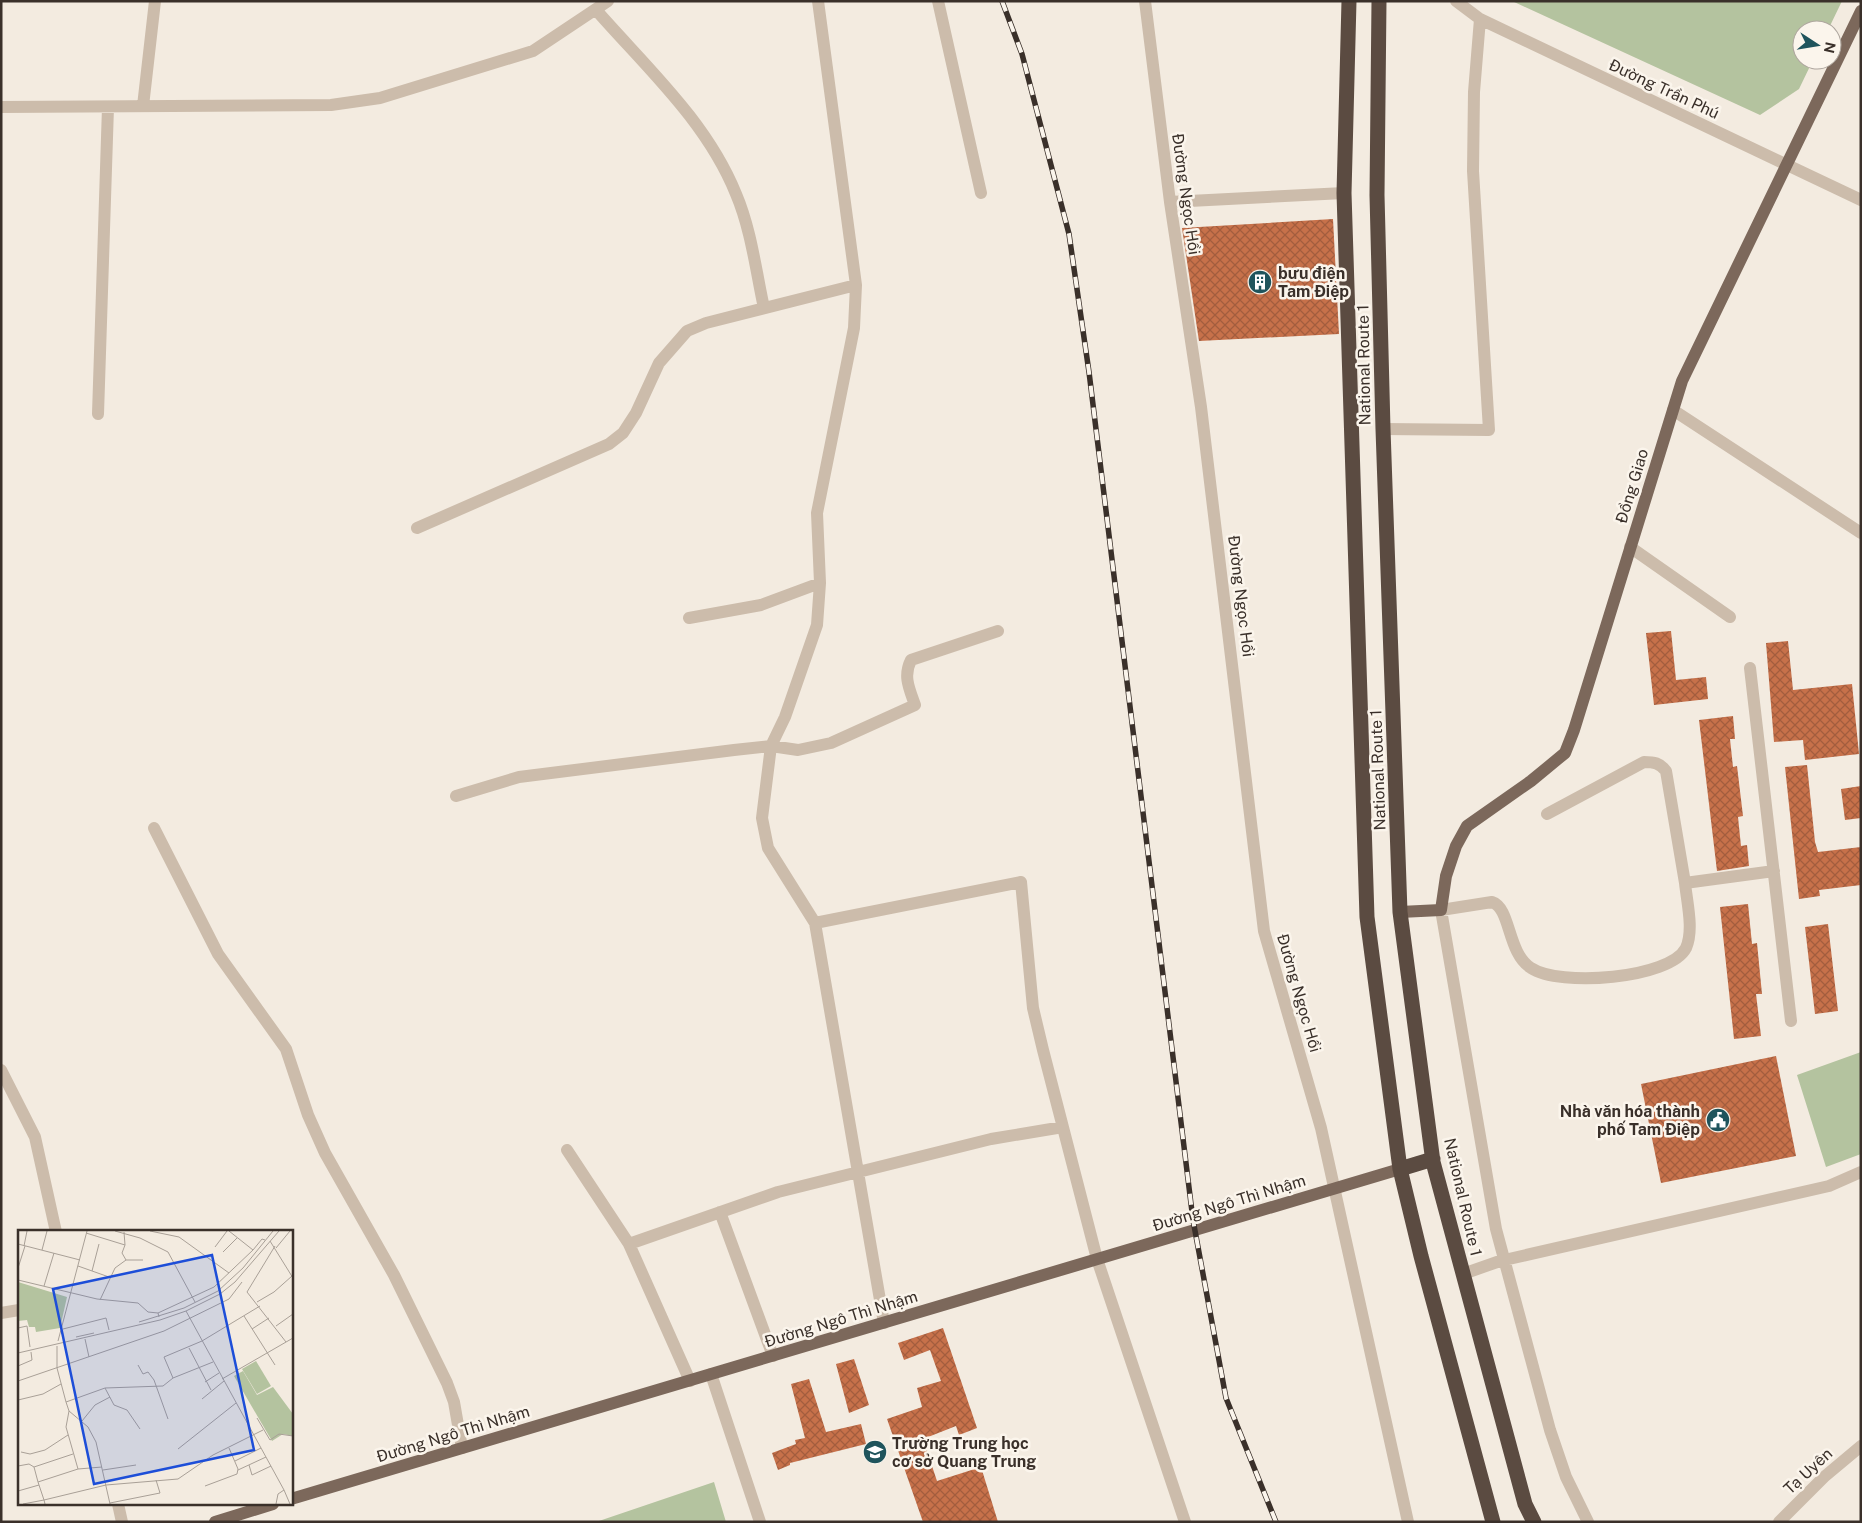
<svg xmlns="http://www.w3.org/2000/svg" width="1862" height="1523" font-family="'Public Sans',sans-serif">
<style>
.park{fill:#b4c39f}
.building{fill:url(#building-cross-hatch)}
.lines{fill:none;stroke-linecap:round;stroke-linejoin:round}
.minor{stroke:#ccbcab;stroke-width:12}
.major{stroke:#7c685b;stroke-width:12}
.highway{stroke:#5b4b41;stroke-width:15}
.rail-casing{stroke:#3a302a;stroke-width:5.5}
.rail{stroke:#fbf5ec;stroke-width:4;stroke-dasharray:11;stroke-linecap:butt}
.labels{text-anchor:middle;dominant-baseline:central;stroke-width:5;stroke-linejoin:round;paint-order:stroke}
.street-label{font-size:16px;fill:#3a302a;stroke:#fbf5ec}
.poi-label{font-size:16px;font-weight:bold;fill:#3a302a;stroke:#fbf5ec;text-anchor:start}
.inset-road{fill:none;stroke:#a9a097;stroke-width:1}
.view{fill:#1d4ed8;fill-opacity:0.15;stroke:#1d4ed8;stroke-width:2.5}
.inset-edge{fill:none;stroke:#3a302a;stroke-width:2.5}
</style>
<defs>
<pattern id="building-cross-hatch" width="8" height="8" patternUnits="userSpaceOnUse" patternTransform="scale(1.25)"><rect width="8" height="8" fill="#c7714a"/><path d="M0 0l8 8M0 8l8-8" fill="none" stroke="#a35d3e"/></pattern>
</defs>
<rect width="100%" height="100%" fill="#f3ebe0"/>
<path class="park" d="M1512 1H1842L1828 30H1802V60H1813L1799 89 1760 115Z
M1861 1052V1154L1826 1167 1797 1075Z
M714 1482 726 1522H596Z"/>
<path class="building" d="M1333 219 1339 334 1199 341 1182 228Z
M1671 631 1676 680 1706 677 1708 699 1654 705 1646 633Z
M1788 641 1793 690 1852 684 1859 754 1805 760 1803 740 1774 742 1766 643Z
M1733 716 1735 739H1730L1733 767 1737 766 1743 816 1738 817 1741 846 1747 845 1749 866 1717 871 1699 720Z
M1807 765 1815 842 1818 852 1861 847V885L1819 890 1820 896 1799 899 1785 767Z
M1861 786V818L1845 820 1841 789Z
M1748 904 1752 944 1757 943 1762 994H1756L1761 1036 1734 1039 1720 907Z
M1828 924 1838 1011 1815 1014 1805 927Z
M1776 1056 1796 1156 1661 1183 1641 1084Z
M943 1328 977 1428 959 1435 956 1426 923 1439 937 1481 981 1467 998 1522H923L887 1419 922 1407 917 1388 941 1381 930 1350 904 1360 898 1343Z
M854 1359 869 1405 849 1413 836 1364Z
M809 1379 826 1432 861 1424 866 1444 790 1463V1465L778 1470 772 1453 796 1444 795 1440 805 1438 791 1384Z"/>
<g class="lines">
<path class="minor" d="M818 1 856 285 854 328 817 513 820 583 817 625 785 717 771 746 762 818 768 848 815 923 884 1323
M938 1 981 193
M1145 1 1170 202 1201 407 1264 931 1321 1128 1408 1522
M1456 1 1480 19 1861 200
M597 11C647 68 707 122 736 194 751 229 756 271 764 308
M143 106 155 1
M1 107 331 105 380 98 533 51 608 1
M1170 202 1344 193
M1673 410 1861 533
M98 414 108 107
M1383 429 1489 430 1473 171 1474 92 1480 19
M417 528 609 444 623 433 636 413 659 363 687 331 706 323 856 285
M1630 547 1730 617
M689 618 761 605 820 583
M1750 668 1791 1021
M456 796 519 777 734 750 771 746 798 750 831 743 915 705C909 688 903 676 911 660L998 631
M1547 814 1644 762C1654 762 1660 763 1666 771L1685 883 1774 871
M154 828 218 954 286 1049 308 1115 325 1153 394 1275 447 1383 454 1402 462 1448
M815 923 1021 882 1033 1008 1043 1050 1097 1259 1185 1522
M1 1070 35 1137 56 1232
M567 1150 629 1244 690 1381
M720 1212 773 1356
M629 1244 778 1192 991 1139 1063 1127
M1463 1274 1500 1261 1829 1186 1861 1172
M1 1313 19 1310
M711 1374 760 1522
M118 1504 122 1522
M1588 1522 1566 1477 1550 1430 1496 1229 1441 910 1492 902C1511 908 1507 953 1531 968 1559 987 1670 979 1686 948 1694 930 1687 903 1685 883
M1779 1522 1824 1477 1861 1446"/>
<path class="major" d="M1400 912 1441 910 1446 876 1456 846 1467 826 1531 781 1565 753 1574 730 1682 381 1861 11
M291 1499 1400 1169
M215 1522 273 1504"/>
<path class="highway" d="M1349 1 1344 193 1367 917 1400 1169 1421 1256 1493 1522
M1379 1 1377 195 1383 429 1400 912 1433 1162 1525 1504 1534 1522
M1400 1169 1433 1159"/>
<g class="rail-casing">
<path id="rail" d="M1002 1 1022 54 1069 234 1089 372 1193 1220 1226 1398 1276 1522"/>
</g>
<use href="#rail" class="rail"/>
</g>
<defs>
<g id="building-disc" transform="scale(1.25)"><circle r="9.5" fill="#1f545c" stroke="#fbf5ec"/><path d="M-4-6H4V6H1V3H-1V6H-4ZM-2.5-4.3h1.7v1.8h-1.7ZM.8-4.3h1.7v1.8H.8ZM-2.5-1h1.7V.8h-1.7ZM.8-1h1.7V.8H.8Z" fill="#fff"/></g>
<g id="civic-disc" transform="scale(1.25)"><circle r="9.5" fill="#1f545c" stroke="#fbf5ec"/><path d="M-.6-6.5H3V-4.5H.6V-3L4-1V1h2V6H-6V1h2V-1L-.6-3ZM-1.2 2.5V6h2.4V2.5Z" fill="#fff"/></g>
<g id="school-disc" transform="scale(1.25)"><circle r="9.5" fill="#1f545c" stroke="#fbf5ec"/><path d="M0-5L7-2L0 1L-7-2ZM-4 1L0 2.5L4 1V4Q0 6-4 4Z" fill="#fff"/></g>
</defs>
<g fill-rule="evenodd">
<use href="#building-disc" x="1260" y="282"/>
<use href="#civic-disc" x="1718" y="1120"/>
<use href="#school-disc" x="875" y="1452"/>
</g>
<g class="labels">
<g class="street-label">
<text transform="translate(1664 89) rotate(25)">Đường Trần Phú</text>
<text transform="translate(1186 194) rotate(82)">Đường Ngọc Hồi</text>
<text transform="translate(1364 365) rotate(-91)">National Route 1</text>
<text transform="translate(1632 486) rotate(-73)">Đồng Giao</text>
<text transform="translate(1241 596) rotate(83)">Đường Ngọc Hồi</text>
<text transform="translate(1378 770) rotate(-92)">National Route 1</text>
<text transform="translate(1299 993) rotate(74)">Đường Ngọc Hồi</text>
<text transform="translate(1463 1197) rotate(77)">National Route 1</text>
<text transform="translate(1229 1203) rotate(-17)">Đường Ngô Thì Nhậm</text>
<text transform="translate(841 1319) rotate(-17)">Đường Ngô Thì Nhậm</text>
<text transform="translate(453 1434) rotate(-17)">Đường Ngô Thì Nhậm</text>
<text transform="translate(1808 1471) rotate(-43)">Tạ Uyên</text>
</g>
<g class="poi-label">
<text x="1278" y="273">bưu điện<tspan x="1278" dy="18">Tam Điệp</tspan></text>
<text x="1700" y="1111" text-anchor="end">Nhà văn hóa thành<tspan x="1700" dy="18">phố Tam Điệp</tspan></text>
<text x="892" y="1443">Trường Trung học<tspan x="892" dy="18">cơ sở Quang Trung</tspan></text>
</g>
</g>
<g transform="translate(18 1230)">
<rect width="275" height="275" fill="#f3ebe0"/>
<path d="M238 131 253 156 239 164 224 139Z" fill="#b4c39f"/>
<path d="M0 52 49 67 42 98 18 102 17 97H11L9 90 0 91ZM225 141 239 165 255 157 275 184V206L265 204 254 211 216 146Z" fill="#b4c39f"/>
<path class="inset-road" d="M97 1 122 8 150 22 177 72M132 1 161 7 211 43M211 1 235 20 244 9 247 10M68 3 107 15 106 2M252 11 275 48M0 14 62 30M107 15 104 23 108 30M6 16 9 1M257 16 229 62 268 112M197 17 209 1M258 18 272 1M24 20 29 1M205 22 219 8M60 36 91 47M0 38 7 16M74 41 81 14M0 50 79 69 120 73 130 82 140 83 141 87M26 56 36 23M82 70 97 38 108 30H125M239 72 256 62 274 46M168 81 266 260 260 264 258 274M140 83 196 57 235 20M226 86 257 135M121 92 166 78 200 61 225 38 255 1M258 96 275 84M0 98 9 96 12 117M45 99 88 88 91 100M234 99 251 88M58 107 76 103M67 109 71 127M40 111 69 1M39 116V138L48 172 51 181 70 197 78 212 92 274M171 118 193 160M0 123 142 90 168 81 202 64 217 52 261 1M120 135 125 144 130 142 136 150 150 189M0 136 14 130 13 122M155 148 146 127 184 111 242 76M204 149 275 108M0 151 146 101 211 69 224 52M187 152 201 143M87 158 96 175 109 180 122 199M184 169 206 151M0 170 25 164 43 154M48 172 87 158 145 156 155 148 195 132M51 181 48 197 60 239 20 252 16 237 55 224M239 188 252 210 261 204 275 206M64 191 77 175 92 167M160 219 218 173M3 222 12 224 27 220 50 205M217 231 243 218M231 235 234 245 253 236M0 236 11 234 16 237M60 239 84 237M85 240 118 235M220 240 248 227M20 252 26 270 88 255 160 249 195 225 245 200M187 256 219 244 220 239 211 218M266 260 272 274M0 261 21 255M92 273 142 263 138 250M5 274 26 270 27 274"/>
<path class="view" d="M194 25 236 220 76 254 35 59Z"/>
<rect width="275" height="275" class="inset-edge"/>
</g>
<rect width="1862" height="1523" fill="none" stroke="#3a302a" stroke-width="5"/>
<g transform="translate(1817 45) rotate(102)"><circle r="24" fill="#fbf5ec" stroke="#aea69e"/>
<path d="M0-4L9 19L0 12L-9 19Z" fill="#1f545c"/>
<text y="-8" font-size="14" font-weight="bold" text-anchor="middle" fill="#3a302a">N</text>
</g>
</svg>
